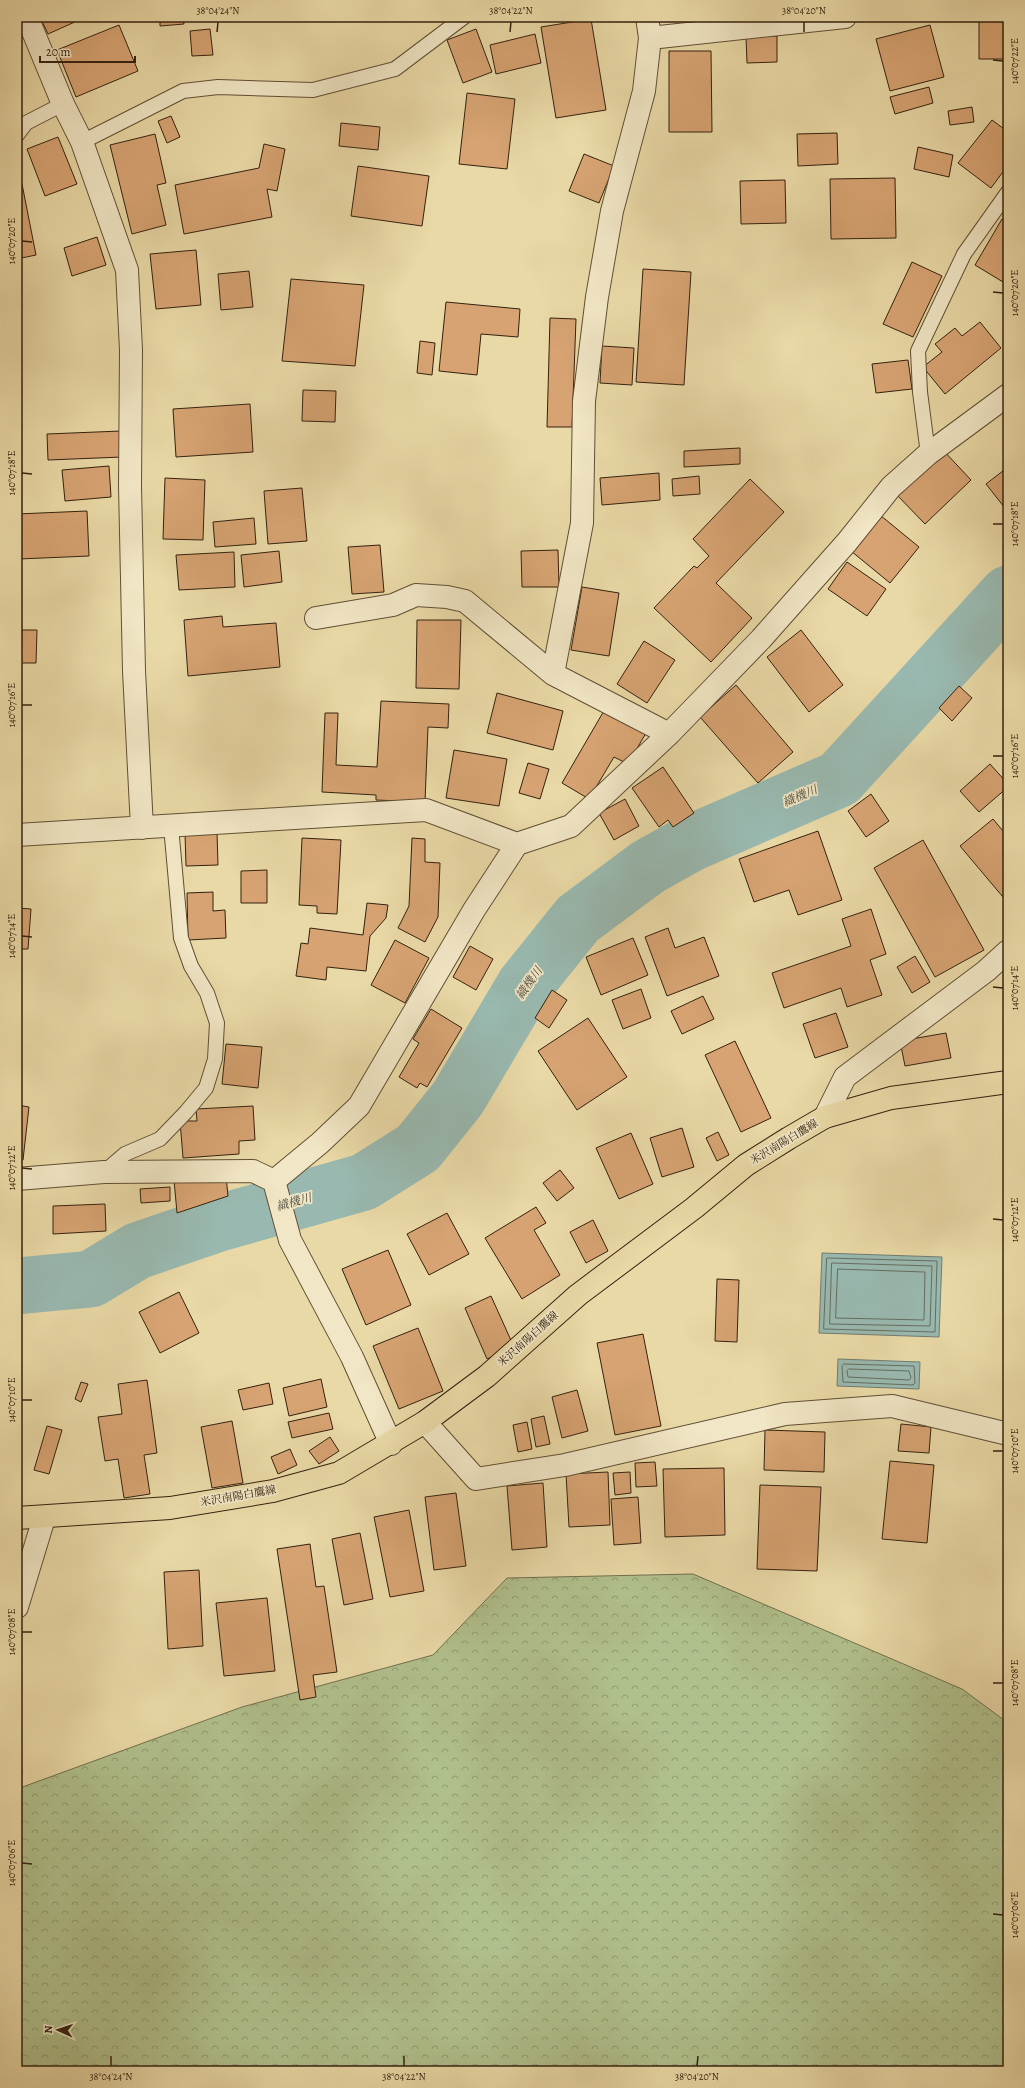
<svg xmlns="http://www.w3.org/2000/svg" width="1025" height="2088" font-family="Alegreya,'Noto Serif JP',serif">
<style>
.forest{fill:url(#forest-crowns);stroke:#72704e}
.water{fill:#99b9b0;stroke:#717c70}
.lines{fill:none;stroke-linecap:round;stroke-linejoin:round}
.shore{stroke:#666d60;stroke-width:1}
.river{stroke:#99b9b0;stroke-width:57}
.building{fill:#d7a372;stroke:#34210f}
.lane-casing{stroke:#614f35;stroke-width:16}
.street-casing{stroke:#614f35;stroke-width:24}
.primary-casing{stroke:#34210f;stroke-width:24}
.lane{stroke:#f1e6c5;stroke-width:14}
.street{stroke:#f1e6c5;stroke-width:22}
.primary{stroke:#e9d9a6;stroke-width:22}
.ticks{fill:none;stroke:#34210f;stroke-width:1.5}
.labels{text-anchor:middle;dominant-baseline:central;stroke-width:3.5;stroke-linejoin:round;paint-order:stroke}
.street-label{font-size:11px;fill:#34210f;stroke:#f1e6c5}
.water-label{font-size:12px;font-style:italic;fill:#524f3f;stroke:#f1e6c5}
.neatline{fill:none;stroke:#34210f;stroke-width:1.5}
.ticks-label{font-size:10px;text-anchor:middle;fill:#34210f}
</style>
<defs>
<pattern id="forest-crowns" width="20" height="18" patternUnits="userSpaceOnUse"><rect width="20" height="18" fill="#b0c08c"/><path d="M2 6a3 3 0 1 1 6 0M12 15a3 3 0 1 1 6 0" fill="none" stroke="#909c71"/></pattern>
</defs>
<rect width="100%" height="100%" fill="#e9d9a6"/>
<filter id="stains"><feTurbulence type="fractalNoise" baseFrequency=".005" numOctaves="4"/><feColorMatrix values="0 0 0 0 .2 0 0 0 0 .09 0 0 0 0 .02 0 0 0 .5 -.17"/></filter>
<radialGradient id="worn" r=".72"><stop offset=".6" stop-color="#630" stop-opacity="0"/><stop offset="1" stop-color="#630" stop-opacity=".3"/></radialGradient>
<path class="forest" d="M693 1574 962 1689 1008 1723V2071H17V1789L242 1707 433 1655 507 1578Z"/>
<path class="water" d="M822 1253 942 1257 939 1337 819 1333Z
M838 1359 920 1362 919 1389 837 1386Z"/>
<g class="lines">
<path class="shore" d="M827 1258 937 1261 935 1332 824 1329Z
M832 1263 932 1266 930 1326 830 1324Z
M838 1269 925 1272 924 1320 836 1318Z
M844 1364 914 1366 915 1383 913 1385 843 1382 842 1366Z
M849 1369 909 1371 911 1378 909 1380 848 1377 847 1371Z"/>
<path class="river" d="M17 1286 91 1279 137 1251 219 1223 364 1182 418 1148 458 1098 525 985 578 919 648 867 691 843 839 779 1008 594"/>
</g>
<path class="building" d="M40 17H86L48 34Z
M160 17H183L184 24 160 26Z
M663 17H709V18L664 19Z
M979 17H1008V59H979Z
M591 19 606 110 556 118 541 27Z
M119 25 138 71 76 97 57 50Z
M930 25 944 77 890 91 876 39Z
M210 29 213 55 192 56 190 31Z
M476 29 492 72 463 83 447 40Z
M535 34 541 63 496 74 490 45Z
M777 36V62L747 63 746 37Z
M669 51H711L712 132H669Z
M929 87 933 103 895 114 890 97Z
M467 93 515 99 507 169 459 164Z
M972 107 974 122 950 125 948 111Z
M171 116 180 137 167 143 158 121Z
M992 120 1008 132V165L991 188 958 163Z
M341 123 380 127 378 150 339 146Z
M837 133 838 164 798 166 797 134Z
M155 134 166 183 157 185 166 225 132 234 110 145Z
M58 137 77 184 45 196 27 149Z
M264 144 285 149 277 191 267 189 272 217 184 234 175 185 259 168Z
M918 147 953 155 949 177 914 169Z
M584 154 614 166 599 203 569 191Z
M358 166 429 176 422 226 351 216Z
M895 178 896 238 831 239 830 179Z
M785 180 786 223 741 224 740 181Z
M22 184 36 255 17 259V185Z
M1002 219 1008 222V285L975 265Z
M97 237 106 265 72 276 64 248Z
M196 250 201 305 156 309 150 254Z
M912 262 942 276 913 337 883 324Z
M643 269 691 272 684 385 636 382Z
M249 271 253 307 221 310 218 274Z
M291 279 364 285 355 366 282 361Z
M446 302 520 309 518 337 481 334 477 375 439 371Z
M550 318 576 319 572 427H547Z
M980 322 1001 348 945 394 923 367 942 352 935 344 955 328 962 336Z
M420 341 435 343 432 375 417 373Z
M602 346 634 348 632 385 600 383Z
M908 360 912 389 876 393 872 364Z
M303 390 336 391 335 422 302 421Z
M250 404 253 452 176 457 173 409Z
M121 431 122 457 48 460 47 434Z
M740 448V464L684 467V451Z
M942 449 971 480 925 524 896 494Z
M109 466 111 497 65 501 62 470Z
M1008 467V512L986 484Z
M659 473 660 500 602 505 600 478Z
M699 476 700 494 673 496 672 479Z
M165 478 205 480 203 540 163 539Z
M750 479 784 512 716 583 752 618 711 662 654 608 694 566 697 568 709 556 693 539Z
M302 488 307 541 268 544 264 491Z
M87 511 89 556 19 559 17 514Z
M880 515 919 547 890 583 851 551Z
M254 518 256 544 215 547 213 522Z
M380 545 384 592 352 594 348 547Z
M558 550 559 587H522L521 551Z
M279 551 282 582 244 587 241 555Z
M234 552 235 587 179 590 176 555Z
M847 562 886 589 867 616 828 589Z
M582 587 619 593 609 656 571 650Z
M222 616 223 627 276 623 280 667 188 676 184 620Z
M417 620H461L459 689 416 688Z
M22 630H37L36 663H21Z
M801 630 843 685 809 712 767 657Z
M644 641 675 660 647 703 617 684Z
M736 685 793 752 758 783 700 717Z
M959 686 972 698 952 721 939 708Z
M497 693 563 711 553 750 487 733Z
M381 701 449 704 448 728 428 727 425 802 376 800V795L322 792 325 713H338L336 765 377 767Z
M605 709 646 733 628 764 614 757 589 799 562 783Z
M454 750 507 759 499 806 446 798Z
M528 763 549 769 540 799 519 793Z
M990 764 1008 784V787L979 812 960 791Z
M663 767 694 813 673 827 668 820 659 827 632 788Z
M871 794 889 821 866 837 848 811Z
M625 799 639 826 614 840 599 813Z
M993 819 1008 837V903L960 846Z
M818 831 842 900 798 915 789 890 754 902 739 859Z
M217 832 218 865 186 866 185 833Z
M302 838 341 840 337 914 317 913V906L299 905Z
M412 838 425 839V862L440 863 438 917 425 942 398 928 409 906Z
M923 840 984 950 935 977 874 868Z
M267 870V903H241V871Z
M213 892V911L225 910 226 938 188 940 187 893Z
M367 903 388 905 386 918 370 936 366 971 327 967 326 980 296 976 301 943 308 944 310 928 363 935Z
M17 908 31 909 28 949H17Z
M871 909 886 954 870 960 882 995 847 1007 841 988 784 1008 772 973 851 946 842 919Z
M668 928 675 948 704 937 719 976 667 996 645 937Z
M633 938 648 975 601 995 586 957Z
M395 940 429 958 405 1003 371 985Z
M470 946 493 959 476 990 453 977Z
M915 956 930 982 912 993 897 967Z
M641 989 651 1018 623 1029 612 1000Z
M552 990 567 1000 549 1028 535 1018Z
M703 996 714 1019 682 1034 671 1011Z
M431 1009 462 1028 427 1087 420 1083 417 1088 399 1077 419 1043 413 1039Z
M836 1013 848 1047 815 1058 803 1024Z
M588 1018 627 1077 577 1110 538 1051Z
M946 1033 951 1058 905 1066 900 1041Z
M735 1041 771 1118 741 1132 705 1055Z
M226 1044 262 1047 258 1088 222 1084Z
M17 1105 29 1107 23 1160H17Z
M253 1106 255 1140 239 1141V1154L183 1158 180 1121H197L196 1109Z
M682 1128 694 1167 662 1177 650 1138Z
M718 1132 729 1155 717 1161 706 1138Z
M631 1133 653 1184 619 1199 596 1148Z
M560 1170 574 1188 557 1201 543 1183Z
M226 1176 228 1196 177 1213 174 1180Z
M170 1187V1201L141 1203 140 1189Z
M105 1204 106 1231 53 1234V1206Z
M536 1207 546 1223 534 1230 560 1275 522 1299 485 1238Z
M447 1213 469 1254 429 1275 407 1234Z
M593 1220 608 1251 586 1263 570 1232Z
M388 1250 411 1305 366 1325 342 1269Z
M717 1279 739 1280 737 1342 715 1341Z
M179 1292 199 1333 160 1353 139 1312Z
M491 1296 514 1347 487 1359 465 1308Z
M418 1328 443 1391 399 1409 373 1346Z
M643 1334 661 1426 615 1435 597 1343Z
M321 1379 327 1407 289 1416 283 1388Z
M147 1380 157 1453 144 1455 150 1494 124 1498 118 1459 105 1461 98 1417 122 1414 118 1384Z
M81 1382 88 1384 81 1402 75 1399Z
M269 1383 273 1404 243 1410 238 1390Z
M577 1390 588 1431 562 1438 552 1397Z
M329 1413 333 1429 292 1438 288 1422Z
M544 1416 550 1444 536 1447 531 1419Z
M232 1421 243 1483 212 1488 201 1427Z
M527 1422 532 1449 518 1452 513 1425Z
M901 1424 931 1427 929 1453 898 1451Z
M47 1426 62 1430 49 1474 34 1470Z
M765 1430 825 1432 824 1472 764 1470Z
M330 1437 339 1451 319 1464 309 1451Z
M290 1449 297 1465 278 1474 271 1457Z
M890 1461 934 1465 927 1543 882 1539Z
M655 1462 657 1486 636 1487 635 1463Z
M724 1468 725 1535 665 1537 663 1469Z
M608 1472 610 1525 569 1527 566 1474Z
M630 1472 631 1493 615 1495 613 1473Z
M543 1483 547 1547 512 1550 507 1486Z
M760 1485 821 1487 817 1571 757 1569Z
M456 1493 466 1566 434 1570 425 1497Z
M638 1497 641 1543 614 1545 611 1499Z
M409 1510 424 1591 390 1597 374 1517Z
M360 1533 373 1599 344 1605 332 1539Z
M310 1544 316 1587 324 1586 337 1672 313 1675 316 1697 300 1700 277 1549Z
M199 1570 203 1646 168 1649 164 1572Z
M267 1598 275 1671 224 1676 216 1603Z
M17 1770H22L21 1788 17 1787Z"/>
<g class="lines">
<g class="lane-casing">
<path id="lane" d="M17 135 26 123 63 104
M82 142 183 91 218 87 313 90 395 69 464 17
M928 454 920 392 918 351 964 254 1008 192
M104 1172 125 1154 160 1139 186 1112 206 1088 215 1059 217 1023 207 993 191 966 181 938 171 826"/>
</g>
<g class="street-casing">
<path id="street" d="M27 17 63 104 82 142 127 270 131 350 130 486 134 671 142 828
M650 38 845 17
M316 618 393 605 416 595 447 597 465 601 553 674 669 734
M553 674 582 523 584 401 597 297 612 211 644 91 650 38 647 17
M17 835 426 810 517 844
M825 1117 845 1077 986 971 1008 951
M17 1179 104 1172 253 1171 274 1181
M274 1181 320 1143 359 1106 474 910 517 844 571 826 669 734 761 639 847 542 891 487 928 454 1008 395
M274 1181 290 1240 352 1357 391 1444
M425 1422 476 1479 565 1465 785 1414 892 1406 1008 1434
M17 1607 44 1518"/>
</g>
<g class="primary-casing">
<path id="primary" d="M17 1518 170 1508 273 1491 339 1473 425 1422 487 1376 578 1295 694 1208 746 1165 789 1138 825 1117 891 1098 1008 1082"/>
</g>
<use href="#lane" class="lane"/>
<use href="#street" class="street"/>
<use href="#primary" class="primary"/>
</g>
<path class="ticks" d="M217 32 218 22M510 32 511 22M804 32V22M993 60 1003 61M22 241 32 242M993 292 1003 293M22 473 32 474M993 524H1003M22 705H32M993 756H1003M22 936 32 937M993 987 1003 988M22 1168 32 1169M993 1219 1003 1220M22 1400H32M993 1451H1003M22 1632H32M993 1683H1003M22 1863 32 1864M993 1914 1003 1915M111 2066V2056M404 2066V2056M697 2066 698 2056"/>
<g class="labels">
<g class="street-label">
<text transform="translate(784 1142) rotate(-31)">米沢南陽白鷹線</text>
<text transform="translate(528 1339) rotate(-42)">米沢南陽白鷹線</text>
<text transform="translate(238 1496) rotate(-10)">米沢南陽白鷹線</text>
</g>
<g class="water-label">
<text transform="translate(800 796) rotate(-23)">織機川</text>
<text transform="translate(529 983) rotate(-55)">織機川</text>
<text transform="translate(294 1202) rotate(-16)">織機川</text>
</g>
</g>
<rect width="1025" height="2088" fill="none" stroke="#e9d9a6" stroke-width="44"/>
<g transform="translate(58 2030) rotate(273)" stroke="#f1e6c5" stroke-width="3" paint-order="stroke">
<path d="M0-3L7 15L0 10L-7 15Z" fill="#34210f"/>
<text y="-6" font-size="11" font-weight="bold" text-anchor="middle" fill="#34210f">N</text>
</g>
<path d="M40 56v6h95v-6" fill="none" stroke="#34210f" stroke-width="2"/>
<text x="46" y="56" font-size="12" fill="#34210f" stroke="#f1e6c5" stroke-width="3" paint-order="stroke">20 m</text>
<rect x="22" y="22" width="981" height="2044" class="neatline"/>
<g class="ticks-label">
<text x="218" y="14">38°04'24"N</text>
<text x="511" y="14">38°04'22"N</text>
<text x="804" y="14">38°04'20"N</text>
<text transform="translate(1014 61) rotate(-90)" y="4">140°07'22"E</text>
<text transform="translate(11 241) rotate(-90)" y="4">140°07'20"E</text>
<text transform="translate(1014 293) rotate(-90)" y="4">140°07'20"E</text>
<text transform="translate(11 473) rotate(-90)" y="4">140°07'18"E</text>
<text transform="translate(1014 524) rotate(-90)" y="4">140°07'18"E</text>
<text transform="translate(11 705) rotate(-90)" y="4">140°07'16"E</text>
<text transform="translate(1014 756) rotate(-90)" y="4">140°07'16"E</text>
<text transform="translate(11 936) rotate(-90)" y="4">140°07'14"E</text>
<text transform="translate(1014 988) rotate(-90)" y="4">140°07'14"E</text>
<text transform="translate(11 1168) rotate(-90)" y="4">140°07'12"E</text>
<text transform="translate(1014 1220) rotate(-90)" y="4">140°07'12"E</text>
<text transform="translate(11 1400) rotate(-90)" y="4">140°07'10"E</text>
<text transform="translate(1014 1451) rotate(-90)" y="4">140°07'10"E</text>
<text transform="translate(11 1632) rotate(-90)" y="4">140°07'08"E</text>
<text transform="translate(1014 1683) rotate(-90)" y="4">140°07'08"E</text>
<text transform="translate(11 1863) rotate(-90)" y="4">140°07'06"E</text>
<text transform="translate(1014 1915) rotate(-90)" y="4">140°07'06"E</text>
<text x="111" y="2080">38°04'24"N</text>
<text x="404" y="2080">38°04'22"N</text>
<text x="697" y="2080">38°04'20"N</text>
</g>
<rect width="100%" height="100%" filter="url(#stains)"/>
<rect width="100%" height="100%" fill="url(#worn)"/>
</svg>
